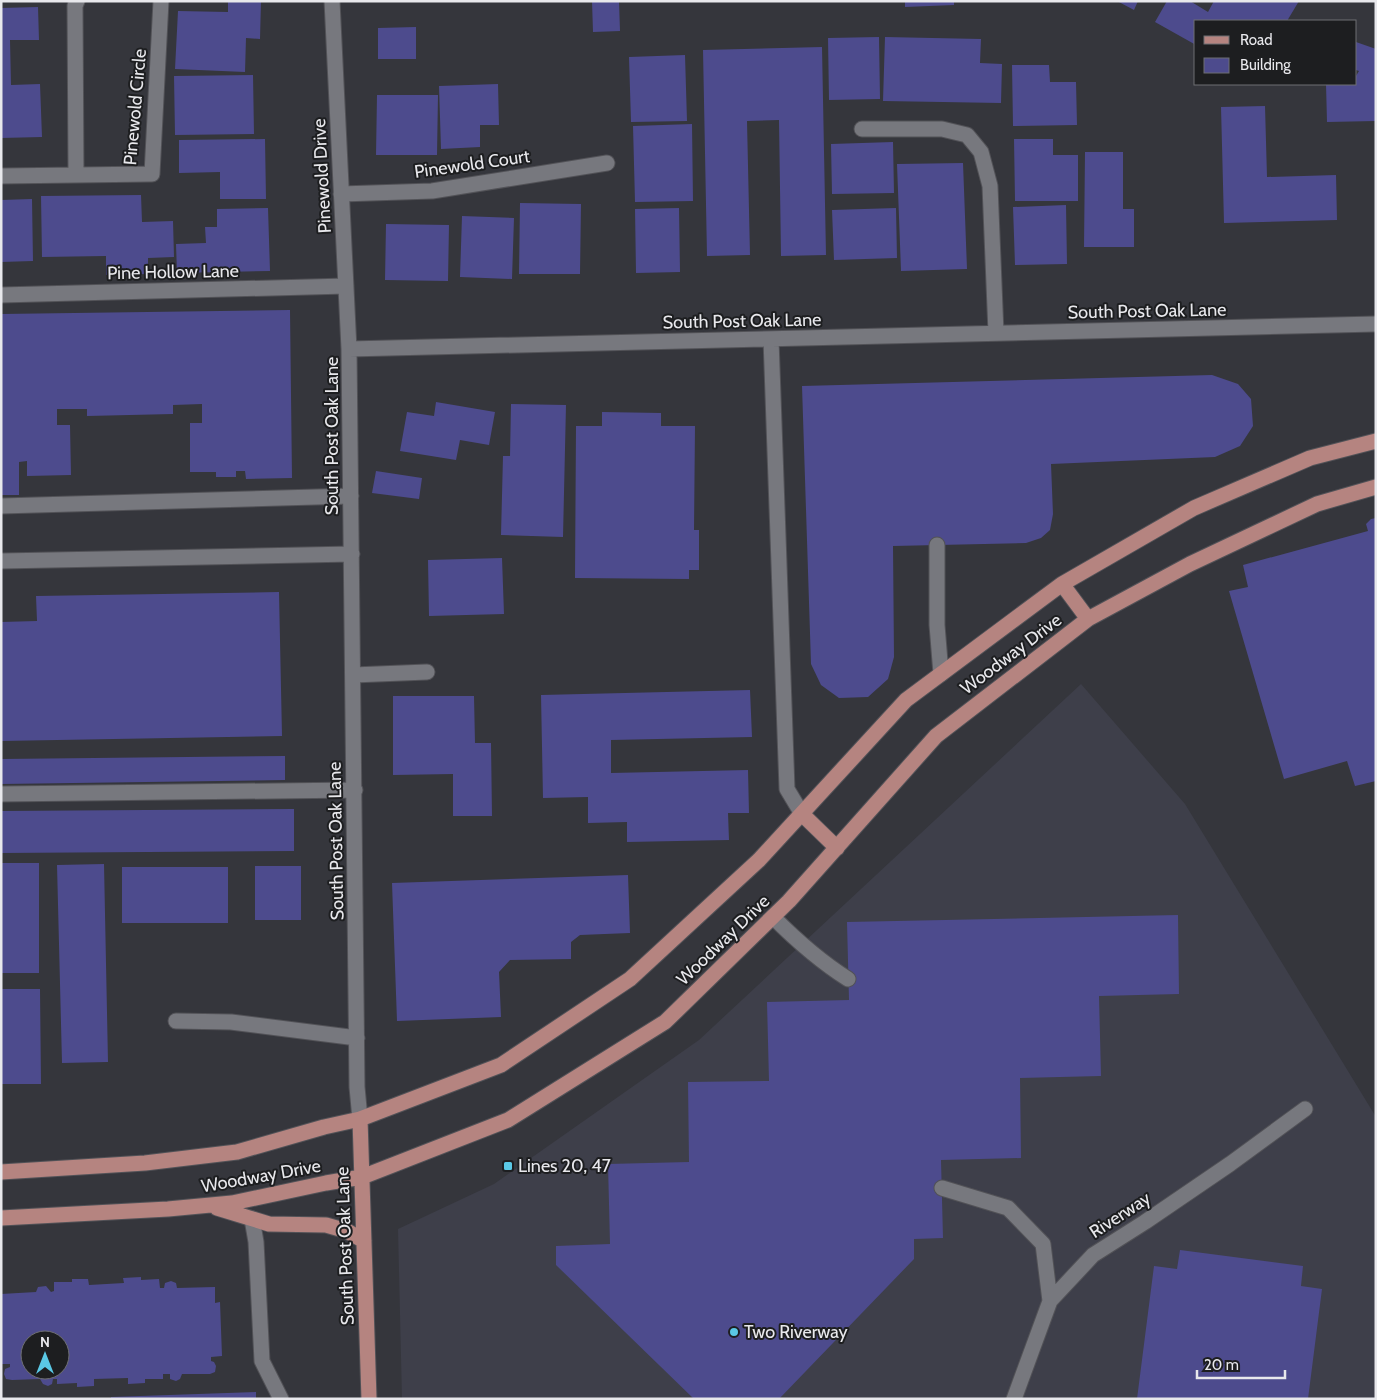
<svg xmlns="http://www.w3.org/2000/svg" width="1377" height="1400" font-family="Cabin,sans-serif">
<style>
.built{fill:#3e3f4a}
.building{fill:#4d4b8d;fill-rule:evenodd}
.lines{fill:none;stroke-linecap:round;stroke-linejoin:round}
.minor-casing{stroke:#525257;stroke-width:17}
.major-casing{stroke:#525257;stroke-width:17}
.minor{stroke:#77787e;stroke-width:15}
.major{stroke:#b58480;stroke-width:15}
.poi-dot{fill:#5ac8e5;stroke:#1d1e20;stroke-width:2}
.labels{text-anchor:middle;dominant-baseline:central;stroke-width:4;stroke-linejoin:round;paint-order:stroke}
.street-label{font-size:18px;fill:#e8e8ec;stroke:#1d1e20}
.poi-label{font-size:18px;fill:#e8e8ec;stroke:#1d1e20;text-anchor:start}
</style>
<rect width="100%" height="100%" fill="#35363c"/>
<path class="built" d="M1081 684 1185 804 1376 1117V1399H402L398 1229 494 1184 699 1040Z"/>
<path class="building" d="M228 1H261L260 39 246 38 245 72 175 69 178 11 228 12Z
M592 1H619L620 31 593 32Z
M905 1H954V5L905 7Z
M1117 1H1138L1134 10Z
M1167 1H1190L1208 12 1214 1H1299L1287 21H1196V45L1155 22Z
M38 7 39 40H10L11 85 40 84 42 137 1 138V8Z
M416 27V59H378V28Z
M879 37 880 99 829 100 828 38Z
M885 37 981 39 980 63 1002 64 1001 103 883 101Z
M1356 42 1376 49V121L1327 122 1326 84H1356V76L1359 71 1356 70Z
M822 47 826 255 781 256 779 120 747 121 750 255 707 256 703 50Z
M685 55 687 121 631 122 629 57Z
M1012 65H1049L1050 82H1076L1077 125 1013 126Z
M253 75 254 134 175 135 174 76Z
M498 84 499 125H480V147L441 149 439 86Z
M377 95H438L437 155H376Z
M1265 106 1267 177 1336 175 1337 220 1224 223 1221 107Z
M692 124 693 201 635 202 633 126Z
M265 139 266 199H220V172L179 173V140Z
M1014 139H1053V155H1078V201H1015Z
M893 142 894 193 832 194 831 144Z
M1085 152H1123V209H1134V247H1084Z
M963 163 967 269 901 271 897 164Z
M141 195 142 222 173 221 174 257 148 258V274L106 275V256L42 257 41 196Z
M32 199 33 261 1 262V200Z
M520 203 581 204 580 274H519Z
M1066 205 1067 264 1015 265 1013 207Z
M268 208 270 271 177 273 176 244 206 243 205 227H217V209Z
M679 208 680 272 636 273 635 209Z
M896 208 897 258 834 260 832 210Z
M462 216 514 218 512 279 460 277Z
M386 224 449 225 448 281 385 280Z
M290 310 292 478 246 479 245 471H236V477H216V472H190V423H202V404L173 405V414L87 416V409H57V425H70L71 475 27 476V461L19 462V495H1V314Z
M1212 375 1238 384 1251 399 1253 426 1240 446 1215 457 1051 464 1053 514 1050 530 1041 538 1026 543 893 546 894 657 888 679 868 697 839 698 821 685 811 664 802 386Z
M436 402 495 412 489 445 460 440 456 460 400 451 407 412 434 416Z
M511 404 566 405 563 537 501 535 503 456H510Z
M602 412 661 413V426H695L694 530H699V570H689V579L575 578 576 426H602Z
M376 471 422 478 419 499 372 493Z
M1376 518V781L1355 786 1347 761 1284 779 1229 591 1248 587 1243 565 1368 531 1366 524 1371 519Z
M502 558 504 614 429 616 428 560Z
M279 592 282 736 1 741V622L37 621 36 596Z
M750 690 752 737 611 740V773L748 770 749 813H728L729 840 627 842V822L588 823V797L543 798 541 695Z
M393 696H474L475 743H491L492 816H453V774L393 775Z
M285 756V780L1 784V759Z
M294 809V851L1 853V811Z
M1 863H39V973H1Z
M104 864 108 1062 62 1063 57 865Z
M255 866H301V920H255Z
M122 867H228V923H122Z
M628 875 630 933 580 935 571 942V959L510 960 499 972 501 1017 397 1021 392 883Z
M1178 915 1179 994 1099 996 1101 1076 1020 1078 1021 1158 941 1160 943 1238 914 1239V1259L779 1399H694L556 1265V1246L610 1244 608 1164 689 1162 688 1082 769 1081 767 1002 849 1000 847 922Z
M1 989H40L41 1084H1Z
M1180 1250 1303 1266 1301 1286 1322 1289 1308 1399H1137L1154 1266 1177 1269Z
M141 1277V1280L159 1279 160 1288H164L165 1283 171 1281 176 1283 177 1288 215 1287V1303L220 1302 222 1356 211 1357V1361L214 1362 216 1366 215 1372 210 1374H182L180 1379 176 1381 170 1379V1374H163V1379H145V1383L128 1384V1378L94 1379V1386L77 1387V1383L57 1384V1379H53L52 1384 48 1386 43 1384 40 1379 12 1380 6 1379 4 1374 5 1369 10 1367V1364H1V1294L36 1292 38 1287 46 1286 51 1292 54 1291V1282H72V1279H88L89 1285 124 1283 123 1278ZM30 1340H60V1370H30Z
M256 1392V1399H111V1397Z"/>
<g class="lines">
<g class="minor-casing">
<path id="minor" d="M332 1 349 349 357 1087 360 1119
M862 129H942L967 135 981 152 990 186 996 333
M76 175 75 6 77 1
M1 176 152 174 161 1
M341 194 432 191 607 163
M1 295 346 286
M771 339 787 789 802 814
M349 349 1376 324
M1 506 351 496
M937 545V625L941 674
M1 561 352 554
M353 675 427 672
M1 794 355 790
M773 917C796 940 821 962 848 979
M176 1021 231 1022 357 1038
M942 1188 1008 1208 1043 1244 1050 1301
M252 1219 256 1242 262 1361 281 1399
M1014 1399 1050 1301 1093 1255 1145 1222 1230 1164 1305 1109"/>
</g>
<g class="major-casing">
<path id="major" d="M1062 584 1088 619
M802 814 837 848
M360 1119 369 1399
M1 1172 145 1163 237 1152 324 1127 360 1119 501 1065 630 979 759 860 906 700 1062 584 1194 508 1310 458 1376 441
M217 1208 269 1224 326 1225 347 1231 364 1241
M1 1218 168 1209 232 1203 326 1183 362 1177 508 1120 665 1022 789 901 936 736 1088 619 1190 564 1317 504 1376 487"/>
</g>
<use href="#minor" class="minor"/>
<use href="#major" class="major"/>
</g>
<g class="poi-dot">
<rect x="503" y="1161" width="10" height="10" rx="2.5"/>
<circle cx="734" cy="1332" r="5"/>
</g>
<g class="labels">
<g class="street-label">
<text transform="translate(135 107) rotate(-85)">Pinewold Circle</text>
<text transform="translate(472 164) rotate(-8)">Pinewold Court</text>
<text transform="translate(322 176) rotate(-93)">Pinewold Drive</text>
<text transform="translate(173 272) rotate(-1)">Pine Hollow Lane</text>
<text transform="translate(1147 311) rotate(-1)">South Post Oak Lane</text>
<text transform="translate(742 321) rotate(-1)">South Post Oak Lane</text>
<text transform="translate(332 436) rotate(-90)">South Post Oak Lane</text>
<text transform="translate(1011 654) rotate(-37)">Woodway Drive</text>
<text transform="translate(336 841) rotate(-91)">South Post Oak Lane</text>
<text transform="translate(723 940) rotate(-44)">Woodway Drive</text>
<text transform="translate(261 1176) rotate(-10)">Woodway Drive</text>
<text transform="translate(1120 1215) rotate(-33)">Riverway</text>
<text transform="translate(345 1246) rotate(-92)">South Post Oak Lane</text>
</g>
<g class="poi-label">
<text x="518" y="1166">Lines 20, 47</text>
<text x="744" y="1332">Two Riverway</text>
</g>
</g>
<rect width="1377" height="1400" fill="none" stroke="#e8e8ec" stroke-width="5"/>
<rect x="1194" y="20" width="162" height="65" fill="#1d1e20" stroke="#6e6f72"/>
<rect x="1204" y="36" width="25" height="8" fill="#b58480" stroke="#6e6f72"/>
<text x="1240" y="45" font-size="15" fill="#e8e8ec">Road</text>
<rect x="1204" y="58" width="25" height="15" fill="#4d4b8d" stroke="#6e6f72"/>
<text x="1240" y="70" font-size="15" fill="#e8e8ec">Building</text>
<g transform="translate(45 1355)"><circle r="24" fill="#1d1e20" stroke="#6e6f72"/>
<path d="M0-4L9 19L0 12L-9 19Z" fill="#5ac8e5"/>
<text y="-8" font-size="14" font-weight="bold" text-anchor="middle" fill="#e8e8ec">N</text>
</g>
<path d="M1197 1370v8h88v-8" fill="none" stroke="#e8e8ec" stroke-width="2.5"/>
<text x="1204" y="1370" font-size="15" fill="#e8e8ec" stroke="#1d1e20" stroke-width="4" paint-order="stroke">20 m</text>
</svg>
